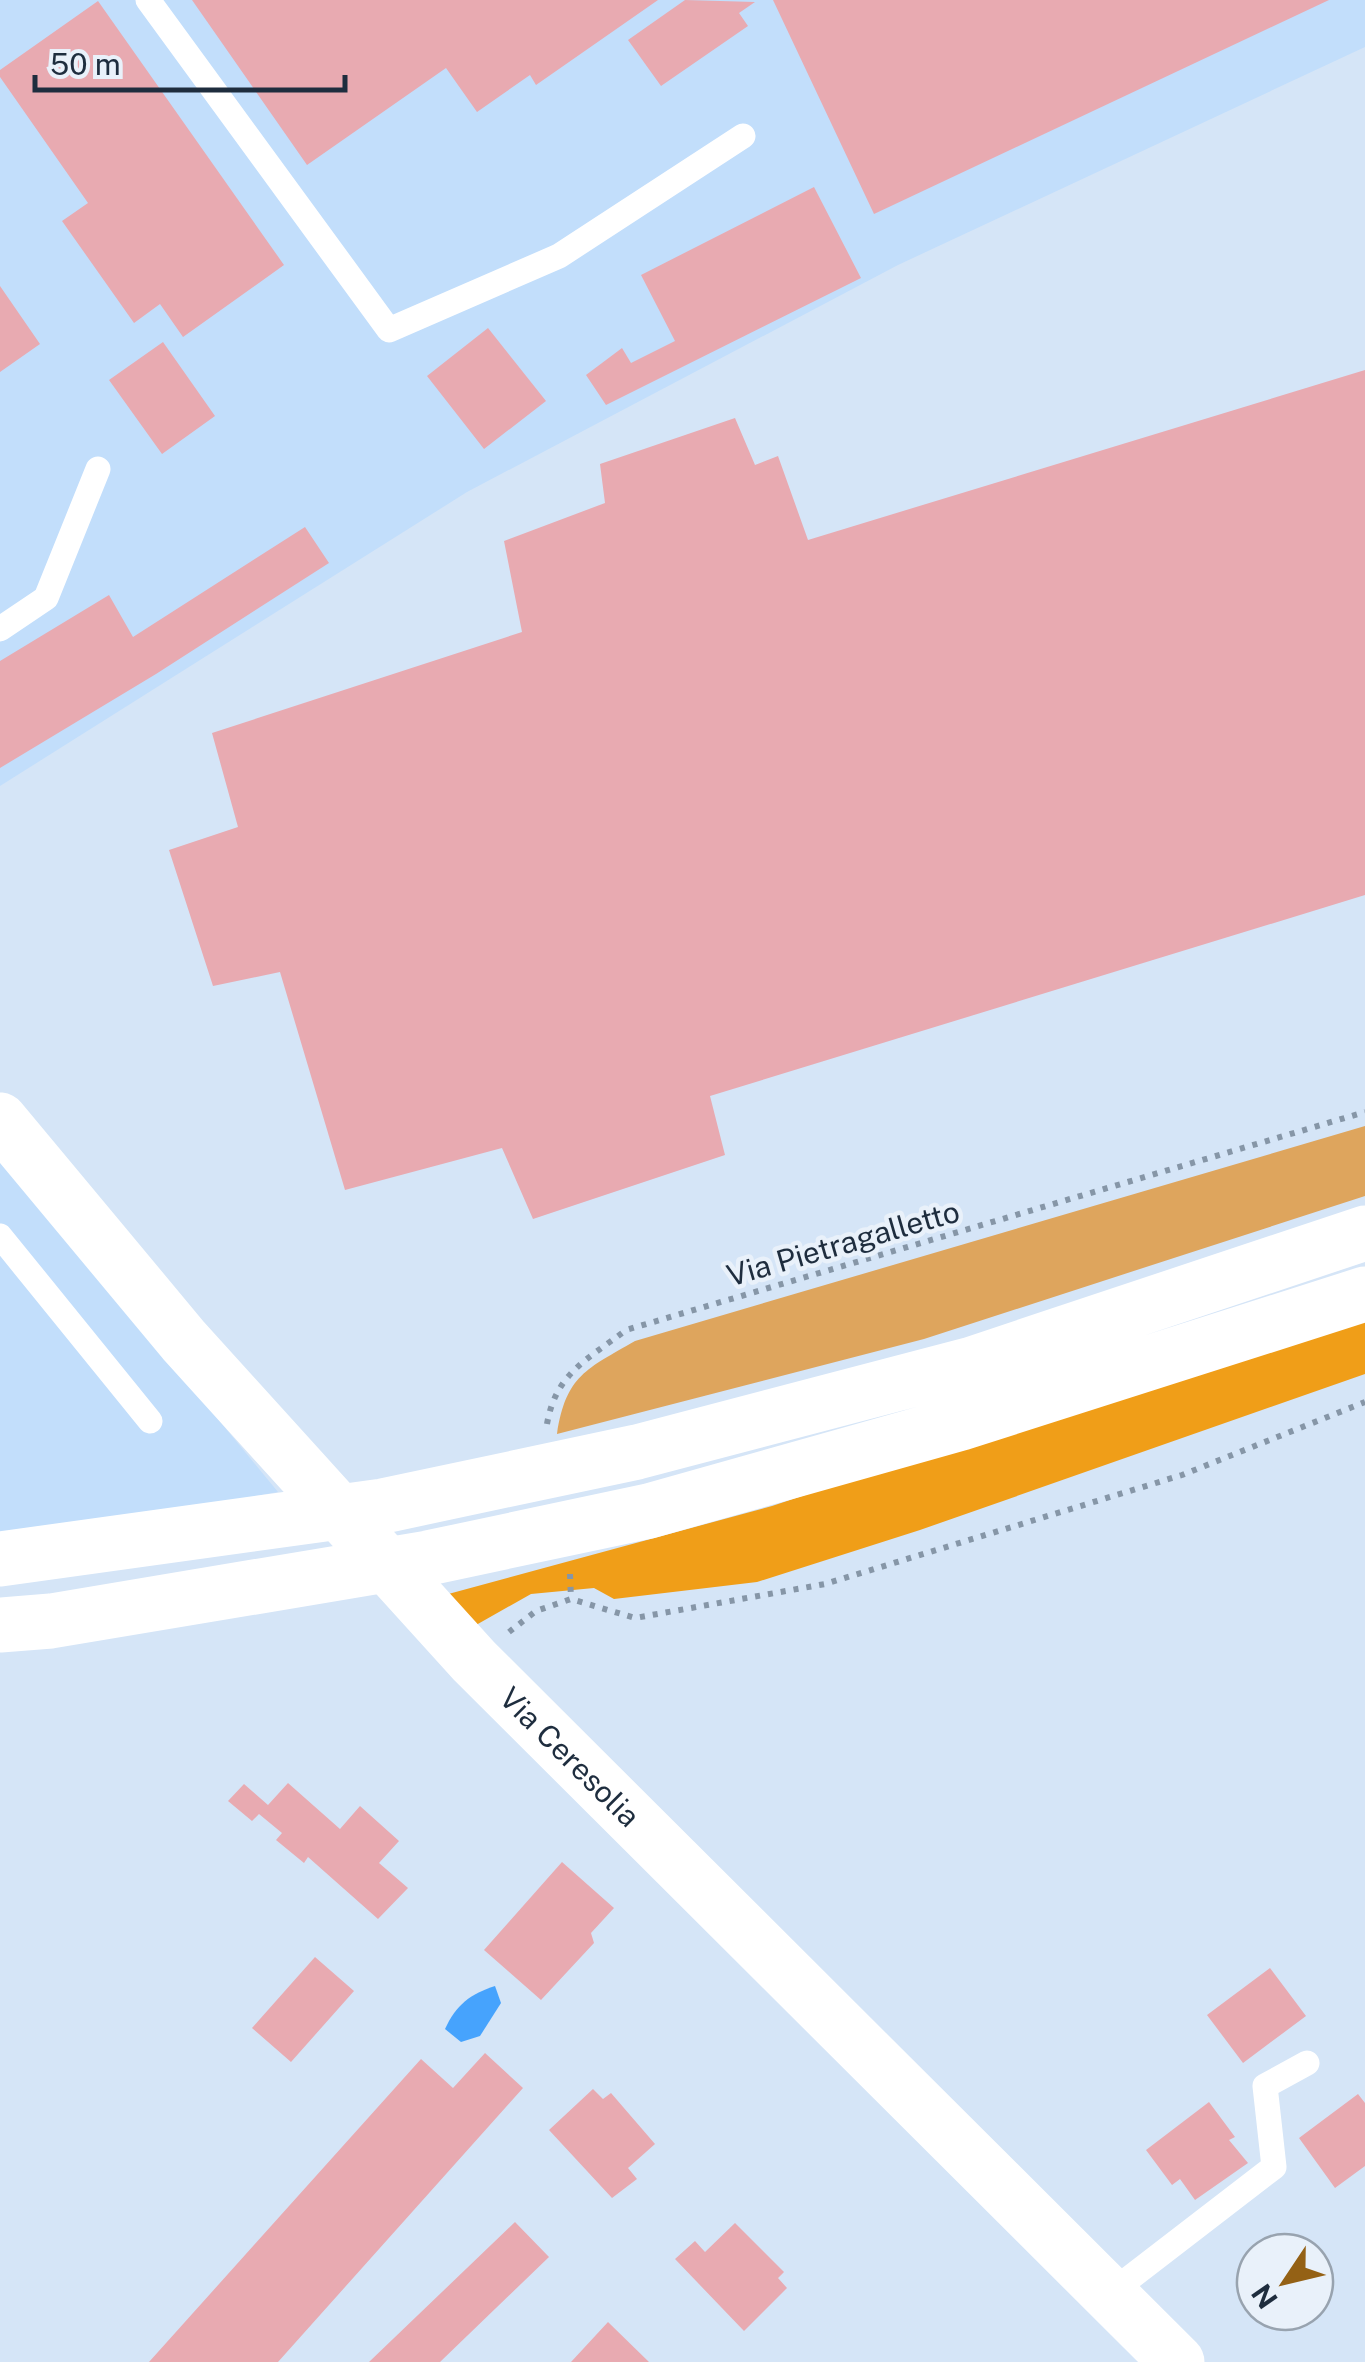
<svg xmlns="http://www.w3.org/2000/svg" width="1365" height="2362" font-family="'Public Sans',sans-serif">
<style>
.built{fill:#c2defb}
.green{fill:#dea55d}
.forest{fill:#f09e18}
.water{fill:#46a3fd}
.building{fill:#e8aab1}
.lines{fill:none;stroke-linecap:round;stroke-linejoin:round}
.path{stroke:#8696a7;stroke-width:6;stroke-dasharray:5 8;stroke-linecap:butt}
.lane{stroke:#fff;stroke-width:25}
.secondary{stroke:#fff;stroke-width:55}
.highway{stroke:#fff;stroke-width:55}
.labels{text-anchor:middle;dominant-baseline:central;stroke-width:9;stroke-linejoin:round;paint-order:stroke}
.street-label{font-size:30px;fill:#1e2d3e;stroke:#e9f1fa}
</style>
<rect width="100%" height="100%" fill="#d5e5f7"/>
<path class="built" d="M0 0H1365V47L898 265 467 492 0 786Z
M0 1159 105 1282 278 1492 62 1531 0 1534Z"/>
<path class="green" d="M1365 1126V1196L924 1339 557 1434C566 1375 587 1369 635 1341Z"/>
<path class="forest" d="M1365 1309V1374L920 1530 757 1582 614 1599 594 1588 531 1594 469 1629 441 1596 772 1506Z"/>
<path class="water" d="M495 1986 501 2003 480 2036 461 2042 445 2029C456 2005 470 1994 495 1986Z"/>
<path class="building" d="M192 0H658L536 85 530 75 477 112 446 68 307 165Z
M685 0 755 2 739 13 748 26 661 86 628 40Z
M773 0H1329L874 214Z
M98 1 284 265 183 337 160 304 134 323 62 221 88 203 0 77V70Z
M814 187 861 278 606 405 586 375 622 348 631 363 675 341 641 275Z
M0 286 40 344 0 372Z
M488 328 546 401 484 449 427 376Z
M163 342 215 416 162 454 109 380Z
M1365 370V895L710 1096 725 1155 533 1219 502 1148 345 1190 280 972 213 986 169 850 238 827 212 733 522 632 504 541 605 503 600 464 735 418 755 465 778 456 808 540Z
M305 527 329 563 156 674 0 768V661L109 595 133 637Z
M288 1783 340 1829 360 1806 399 1841 379 1863 408 1888 378 1919 308 1857 304 1863 276 1840 282 1833 259 1814 252 1821 228 1801 244 1784 268 1805Z
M562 1862 614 1908 591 1933 594 1943 541 2000 484 1950Z
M315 1957 354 1991 291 2062 252 2028Z
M1270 1968 1306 2016 1243 2063 1207 2015Z
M485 2053 523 2088 278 2362H149L421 2059 453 2088Z
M593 2089 603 2099 611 2093 655 2144 628 2168 637 2179 612 2198 549 2130Z
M1358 2094 1365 2103V2166L1335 2188 1299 2138Z
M1209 2102 1235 2137 1229 2140 1248 2163 1195 2200 1180 2179 1172 2185 1146 2150Z
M515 2222 549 2257 440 2362H369Z
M735 2223 784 2272 778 2278 787 2288 744 2331 675 2259 695 2241 705 2252Z
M608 2322 649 2362H571Z"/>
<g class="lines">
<path class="path" d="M547 1424C556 1373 587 1360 626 1330L1365 1112
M570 1574 571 1599
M509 1632 536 1611 571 1599 635 1618 825 1584 1182 1475 1365 1402"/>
<path class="lane" d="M148 0 389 330 559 256 743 136
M0 629 46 598 98 469
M0 1236 150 1421
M1109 2294 1274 2167 1265 2086 1307 2063"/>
<path class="secondary" id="s1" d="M0 1120 184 1341 474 1661 1177 2362"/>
<path class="highway" d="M0 1559 383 1506 637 1452 972 1364 1365 1233
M0 1625 51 1621 428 1558 649 1511 961 1423 1365 1294"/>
</g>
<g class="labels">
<g class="street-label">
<text transform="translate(843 1243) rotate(-16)">Via Pietragalletto</text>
<text stroke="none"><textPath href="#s1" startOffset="855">Via Ceresolia</textPath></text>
</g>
</g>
<g transform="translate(1285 2282) rotate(235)"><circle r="48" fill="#e9f1fa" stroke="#98a3af" stroke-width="2.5"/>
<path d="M0-8L18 38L0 25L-18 38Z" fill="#946115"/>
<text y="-15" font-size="28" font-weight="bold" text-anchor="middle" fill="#1e2d3e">N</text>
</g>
<path d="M35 75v15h310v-15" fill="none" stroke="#1e2d3e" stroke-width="5"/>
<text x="50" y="75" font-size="30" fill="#1e2d3e" stroke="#e9f1fa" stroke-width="8" paint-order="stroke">50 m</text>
</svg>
